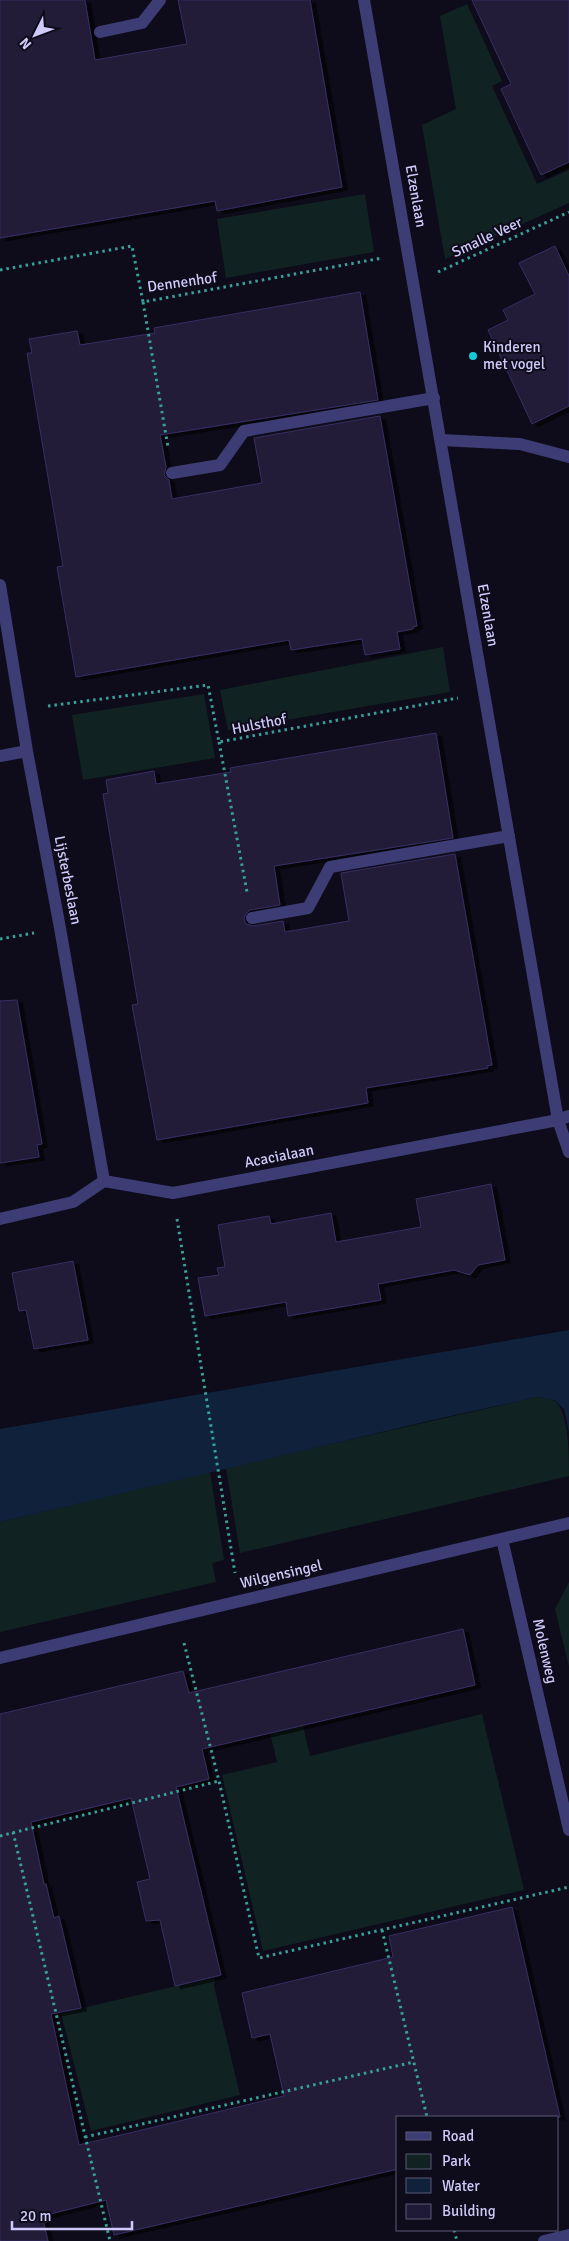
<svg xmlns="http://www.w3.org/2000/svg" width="569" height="2241" font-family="Signika,sans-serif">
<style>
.green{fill:#102322}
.water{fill:#0f213b}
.building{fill:#201a39;stroke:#382f62;filter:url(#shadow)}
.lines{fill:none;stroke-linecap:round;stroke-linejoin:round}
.path{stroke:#38a098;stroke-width:3;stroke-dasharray:2.5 4;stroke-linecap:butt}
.service{stroke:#3d3c74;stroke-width:12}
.minor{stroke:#3d3c74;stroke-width:12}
.tertiary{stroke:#3d3c74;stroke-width:12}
.poi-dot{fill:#16cada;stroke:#0e0c1a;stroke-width:2}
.labels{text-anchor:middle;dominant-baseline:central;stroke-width:4;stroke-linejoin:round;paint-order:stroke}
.street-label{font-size:15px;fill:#cfcafa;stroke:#0e0c1a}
.poi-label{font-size:15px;fill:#cfcafa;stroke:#0e0c1a;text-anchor:start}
</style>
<defs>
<filter id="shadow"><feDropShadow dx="5.5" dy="3" stdDeviation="0" flood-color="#0009"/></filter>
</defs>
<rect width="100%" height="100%" fill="#0e0c1a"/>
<path class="green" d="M467 4 502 81 492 86 537 184 569 170V203L445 259 422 125 456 109 440 16Z
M365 194 374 252 226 278 217 219Z
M443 647 450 692 228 730 220 690Z
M204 694 215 758 83 780 72 715Z
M537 1397C543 1398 551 1398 556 1402 569 1415 569 1456 569 1476L240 1553 226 1468Z
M210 1472 224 1560 212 1563 216 1582 0 1632V1522Z
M569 1582V1667L555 1609Z
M482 1714 524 1890 263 1951 222 1775 277 1762 270 1733 303 1726 310 1756Z
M215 1977 214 1986 240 2095 91 2131 61 2013Z"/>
<path class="water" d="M569 1330V1432L564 1409 554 1400 537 1397 437 1419 0 1522V1429Z"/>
<path class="building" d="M0 0H85L95 60 187 44 178 0H310L342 187 217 211 215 201 0 238Z
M472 0H569V162L541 175 501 89 511 84Z
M555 246 569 276V406L532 424 488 330 508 320 503 310 535 294 519 263Z
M360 292 378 400 160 435 166 467 164 475 169 480 172 499 262 483 254 438 380 416 417 626 413 627V629L397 632 400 649 365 655 362 639 291 650 289 640 76 677 57 567 63 566 27 353H32L29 339 77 331 80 345 155 333 154 328Z
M436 733 453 838 274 866 280 905 250 910 245 915 244 919 246 924 253 926 283 921 285 932 349 921 341 873 455 854 492 1065 487 1066 488 1068 366 1088 368 1103 157 1140 132 1005 138 1004 103 794 108 793 106 780 154 771 156 784 231 772 230 768Z
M17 1000 42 1144 37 1145 39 1157 0 1163V1001Z
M491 1184 505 1260 478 1265 470 1275 454 1270 378 1284 381 1300 288 1316 286 1302 205 1316 198 1278 219 1275 217 1268 225 1267 218 1225 269 1216 271 1224 331 1213 336 1242 421 1227 416 1199Z
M73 1261 88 1340 34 1349 26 1310 19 1311 12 1273Z
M463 1629 475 1685 202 1749 209 1779 176 1787 221 1975 175 1986 160 1920 146 1921 137 1882 150 1879 131 1798 31 1822 44 1884H46L54 1918 59 1916 81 2008 51 2014 79 2145 284 2096 270 2034 252 2038 242 1993 393 1957 389 1936 512 1907 560 2117H398V2169L114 2235 106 2200 42 2216 48 2241H0V1714L183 1671 189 1693Z"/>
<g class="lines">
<path class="path" d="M0 270 132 246 143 302 382 258
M438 272 569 212
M143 302 168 447
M48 706 208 685 219 742 458 698
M219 742 247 892
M0 939 34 933
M177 1219 235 1573
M184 1643 219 1781 259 1958 569 1887
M13 1832 110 2241
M0 1836 219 1781
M382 1930 427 2117
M85 2137 414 2062
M454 2230 457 2241"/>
<path class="service" d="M100 32 142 23 160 0
M441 440 520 444 569 457
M172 473 220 465 244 431 434 398
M252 918 308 908 330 867 509 836"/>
<path class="minor" d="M364 0 558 1120 569 1152
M0 585 27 751 60 928 104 1181
M0 756 27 751
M0 1219 73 1202 104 1181 173 1193 558 1120 569 1116
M544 2241 569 2235"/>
<path class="tertiary" d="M502 1539 569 1830
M0 1658 569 1523"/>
</g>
<circle class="poi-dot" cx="473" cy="356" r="5"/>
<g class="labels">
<g class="street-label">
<text transform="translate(416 196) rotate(80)">Elzenlaan</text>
<text transform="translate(487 237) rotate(-25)">Smalle Veer</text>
<text transform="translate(182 282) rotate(-8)">Dennenhof</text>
<text transform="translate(488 615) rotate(80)">Elzenlaan</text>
<text transform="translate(259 724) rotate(-11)">Hulsthof</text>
<text transform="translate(68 880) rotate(79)">Lijsterbeslaan</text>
<text transform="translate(279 1156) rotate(-11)">Acacialaan</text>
<text transform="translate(281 1574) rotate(-13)">Wilgensingel</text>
<text transform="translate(545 1651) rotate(77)">Molenweg</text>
</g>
<g class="poi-label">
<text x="483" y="347">Kinderen<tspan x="483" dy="17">met vogel</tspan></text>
</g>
</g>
<rect x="396" y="2116" width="162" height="115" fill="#0e0c1a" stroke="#5b5874"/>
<rect x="406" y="2132" width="25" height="8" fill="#3d3c74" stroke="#5b5874"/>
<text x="442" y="2141" font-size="15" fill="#cfcafa">Road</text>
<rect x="406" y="2154" width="25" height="15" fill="#102322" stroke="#5b5874"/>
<text x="442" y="2166" font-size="15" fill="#cfcafa">Park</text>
<rect x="406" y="2178" width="25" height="15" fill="#0f213b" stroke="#5b5874"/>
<text x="442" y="2191" font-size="15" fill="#cfcafa">Water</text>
<rect x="406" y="2204" width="25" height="15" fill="#201a39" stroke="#5b5874"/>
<text x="442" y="2216" font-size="15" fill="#cfcafa">Building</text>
<g transform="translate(35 35) rotate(228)" stroke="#0e0c1a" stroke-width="4" paint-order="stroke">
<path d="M0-4L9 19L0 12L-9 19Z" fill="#cfcafa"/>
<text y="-8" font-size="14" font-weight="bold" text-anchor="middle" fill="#cfcafa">N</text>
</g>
<path d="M12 2221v8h120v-8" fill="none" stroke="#cfcafa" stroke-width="2.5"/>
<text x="20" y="2221" font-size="15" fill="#cfcafa" stroke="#0e0c1a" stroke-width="4" paint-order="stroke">20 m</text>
</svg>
